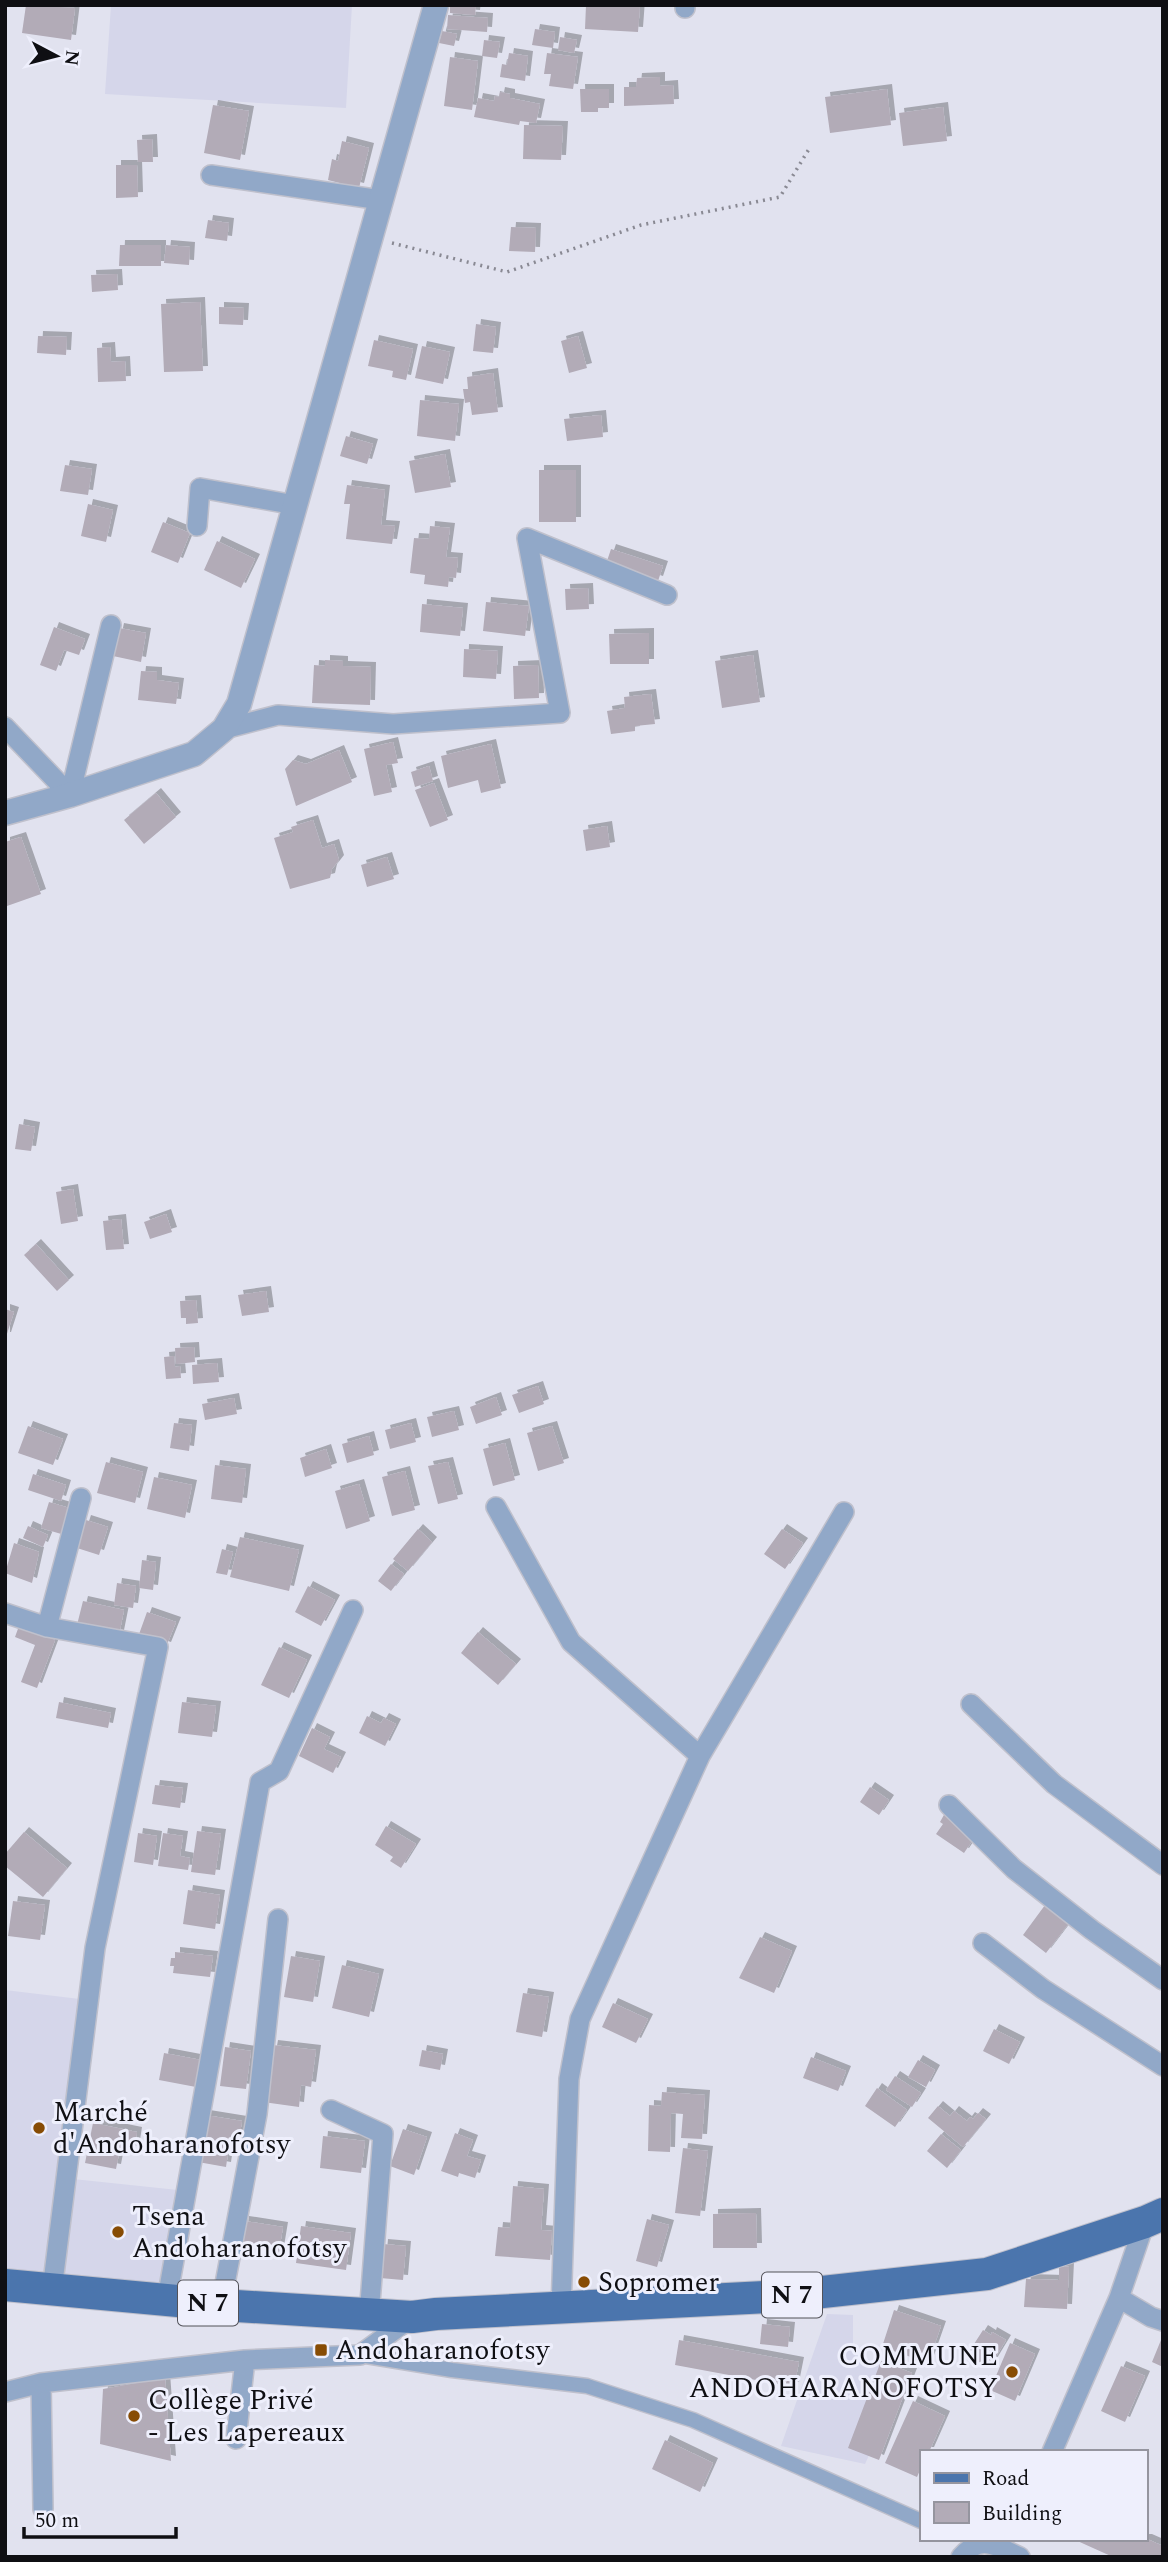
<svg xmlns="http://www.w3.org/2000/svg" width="1168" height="2562" font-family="Spectral,serif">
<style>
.built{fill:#d5d6ea}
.building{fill:#b2abb7;filter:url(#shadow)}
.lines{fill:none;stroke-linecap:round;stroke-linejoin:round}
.pedestrian-casing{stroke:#bfc0cc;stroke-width:17}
.minor-casing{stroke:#bfc0cc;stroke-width:22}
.tertiary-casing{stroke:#bfc0cc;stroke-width:27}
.primary-casing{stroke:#bfc0cc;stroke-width:34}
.path{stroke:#898993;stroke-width:3.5;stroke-dasharray:2 5;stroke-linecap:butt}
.pedestrian{stroke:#91a8c8;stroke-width:14}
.minor{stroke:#91a8c8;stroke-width:19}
.tertiary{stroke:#91a8c8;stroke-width:24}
.primary{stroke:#4b75ad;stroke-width:32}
.poi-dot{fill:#874c05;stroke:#eeeffc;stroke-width:2.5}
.labels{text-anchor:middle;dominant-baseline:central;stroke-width:6;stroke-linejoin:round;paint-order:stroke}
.shield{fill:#eeeffc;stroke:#525259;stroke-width:2}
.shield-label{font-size:26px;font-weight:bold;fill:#0f0f13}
.poi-label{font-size:28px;fill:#0f0f13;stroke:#eeeffc;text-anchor:start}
</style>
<defs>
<filter id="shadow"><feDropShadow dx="5" dy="-5" stdDeviation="0" flood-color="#0004"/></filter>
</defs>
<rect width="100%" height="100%" fill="#e1e2ef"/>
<path class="built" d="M111 5H352L346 108 105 94Z
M5 1990 88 2000 52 2290 5 2285Z
M73 2179 178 2190 158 2289 61 2283Z
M827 2314 853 2315V2352L905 2377 865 2464 781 2446Z"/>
<path class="building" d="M26 5 75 8 71 40 22 33Z
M450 5H476L475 15 450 13Z
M586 5H640L638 32 585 29Z
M448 15 488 18 487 32 447 29Z
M535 29 555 32 553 48 532 45Z
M442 31 457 34 454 46 439 43Z
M560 37 577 40 574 53 558 50Z
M484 40 500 42 497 58 482 56Z
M509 53 528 56 525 81 500 77 502 64 507 65Z
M547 53 578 57 573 89 549 86 551 74H544Z
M450 57 478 61 472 110 444 106Z
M660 77V86L673 85 674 104 624 106V87H636L637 78Z
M580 89H609V108H598V112H581Z
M887 89 891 125 830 133 825 97Z
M500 92 510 94V98L540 104 536 123 520 121 519 125 474 117 478 98 494 101 495 96 499 97Z
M213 105 249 111 240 160 204 153Z
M943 107 947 141 903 146 899 113Z
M524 125 563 126 561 160 523 159Z
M152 139 153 162H138L137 140Z
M342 141 369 148 359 188 328 180 332 159 338 161Z
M116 165H137L138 197 116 198Z
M208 220 229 223 227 241 205 238Z
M511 227 536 228 535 252 509 251Z
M120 245H161V266H119Z
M166 245 190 247 189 265 164 263Z
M117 274 118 290 92 292 91 275Z
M200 302 203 371 164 372 161 304Z
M219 307 244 308 243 325 219 324Z
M476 324 496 327 493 353 473 351Z
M38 336 67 337 66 355 37 353Z
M578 336 587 368 569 373 561 341Z
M374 340 413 349 406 380 392 377 393 371 368 366Z
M422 346 450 352 443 384 415 378Z
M110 347 111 362 125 361 126 381 98 382 97 348Z
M493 373 498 412 472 415 470 402 465 403 463 389H468L467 377Z
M420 400 459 404 455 441 417 436Z
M601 415 603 437 567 441 564 419Z
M346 436 373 444 367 464 340 456Z
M445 454 451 487 415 493 409 461Z
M65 465 92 469 88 495 60 491Z
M539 470H576V522H539Z
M347 485 385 490 381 525 395 526 392 544 346 539 350 504H344Z
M88 504 113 510 106 542 81 536Z
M163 522 190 533 178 563 151 552Z
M430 526 450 528 446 557 458 558 456 578 449 577 448 587 424 584 425 575 410 573 414 538 429 539Z
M217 541 255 559 241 588 204 570Z
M611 549 663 566 658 581 606 564Z
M588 588 589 609 566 610 565 589Z
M486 602 529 606 525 636 483 631Z
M422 604 463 608 460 636 420 632Z
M54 627 85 639 79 655 64 650 56 671 40 665Z
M119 628 146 633 141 662 113 656Z
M649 633V664H610L609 634Z
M464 649 498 651 496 679 463 677Z
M753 655 760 702 722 708 715 661Z
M325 660 343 661V666L371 667 370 705 312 703 314 665 325 666Z
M538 665 539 698 514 699 513 666Z
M141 671 157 672V680L179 683 176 704 138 700Z
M651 694 655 724 635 726V731L611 734 607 711 625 708 624 697Z
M393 742 398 763 386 765 392 792 374 796 364 749Z
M491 744 501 788 481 793 478 780 448 788 441 756Z
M339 750 352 782 296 806 285 769 293 760 306 764Z
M429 766 433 781 415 787 411 772Z
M434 783 448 820 430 827 415 790Z
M156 793 176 817 144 844 124 820Z
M313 820 322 848 334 844 339 860 332 869 330 878 290 889 274 838 293 832 291 827Z
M607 826 610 847 586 851 583 830Z
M21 837 41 894 7 906 5 900V842Z
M387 857 394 879 367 887 361 865Z
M19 1124 35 1127 31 1151 15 1149Z
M73 1189 78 1221 61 1224 56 1192Z
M166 1214 172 1232 150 1239 144 1222Z
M121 1219 124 1249 106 1250 103 1221Z
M36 1244 69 1280 57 1291 24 1255Z
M266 1291 269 1312 242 1316 238 1295Z
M196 1300 198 1323 186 1324V1318H181L180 1301Z
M5 1309 14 1312 6 1337H5Z
M194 1347 195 1362 176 1364 175 1348Z
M174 1356 175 1367 180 1366 181 1378 166 1379 164 1357Z
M217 1363 219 1382 193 1384 192 1365Z
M538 1386 544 1404 519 1413 512 1395Z
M496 1397 502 1415 476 1424 470 1407Z
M234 1398 237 1414 205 1420 202 1404Z
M454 1411 459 1430 432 1437 427 1417Z
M174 1423 192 1425 189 1451 170 1448Z
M411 1423 416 1442 390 1449 385 1430Z
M28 1426 63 1439 53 1465 18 1453Z
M552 1426 564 1463 538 1471 527 1433Z
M369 1436 374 1455 347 1463 342 1444Z
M505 1443 515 1480 493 1486 483 1449Z
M326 1449 332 1468 305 1477 300 1458Z
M106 1462 143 1472 135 1503 97 1493Z
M448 1462 458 1499 438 1504 428 1466Z
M215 1465 246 1469 242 1503 211 1499Z
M405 1471 415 1510 392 1516 382 1477Z
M33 1474 66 1485 61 1501 28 1490Z
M154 1477 192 1485 185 1518 147 1509Z
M359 1484 370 1521 346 1529 335 1491Z
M49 1502 76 1510 68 1536 41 1528Z
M86 1520 108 1527 99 1555 77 1548Z
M28 1526 48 1535 43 1547 23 1538Z
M418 1529 432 1542 408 1571 393 1559Z
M782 1529 803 1543 785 1569 764 1554Z
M240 1537 299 1550 289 1591 230 1577Z
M14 1543 39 1552 32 1583 5 1573Z
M222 1549 233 1552 227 1575 216 1573Z
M142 1560 156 1562 153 1590 139 1588Z
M391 1564 404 1574 391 1591 378 1581Z
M117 1583 136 1586 133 1608 114 1605Z
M308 1586 335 1600 321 1626 295 1612Z
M83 1601 124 1610 119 1635 77 1625Z
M147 1612 176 1622 166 1647 138 1637Z
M19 1626 55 1640 37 1688 21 1682 35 1645 15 1637Z
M478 1632 516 1664 498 1685 461 1653Z
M279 1647 307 1660 289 1698 261 1685Z
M59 1702 111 1713 108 1728 56 1718Z
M182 1702 216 1706 212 1737 178 1733Z
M367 1716 381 1723 384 1718 396 1724 385 1746 359 1733Z
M312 1728 330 1737 324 1749 341 1757 333 1773 299 1756Z
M155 1785 183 1788 180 1808 152 1804Z
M870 1787 889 1800 879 1815 860 1802Z
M945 1813 976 1835 964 1853 936 1834 943 1824 940 1822Z
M386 1826 416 1844 401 1868 390 1861 393 1857 375 1845Z
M197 1831 221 1834 215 1875 191 1872Z
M24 1832 67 1868 43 1897 5 1866V1854Z
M138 1833 157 1836 153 1865 134 1862Z
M163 1833 183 1836 180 1856 190 1858 188 1870 158 1866Z
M188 1890 220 1895 215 1929 183 1924Z
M13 1901 45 1905 40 1940 8 1936Z
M1048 1901 1072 1919 1046 1953 1023 1935Z
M760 1937 792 1951 774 1993 739 1978Z
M175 1952 213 1956 210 1977 173 1973 174 1966H170L171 1958H175Z
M291 1956 320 1961 313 2002 284 1997Z
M342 1965 379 1974 369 2017 332 2008Z
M523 1993 549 1997 542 2037 516 2032Z
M613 2003 648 2019 636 2043 602 2027Z
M994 2029 1020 2042 1009 2064 983 2051Z
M273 2045 316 2050 311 2087 301 2085 299 2107 263 2102Z
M225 2047 251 2051 246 2089 220 2086Z
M422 2050 443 2054 440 2070 419 2066Z
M164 2053 201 2060 196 2087 159 2080Z
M811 2057 846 2071 838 2091 803 2078Z
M918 2060 935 2070 926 2087 908 2077Z
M895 2076 921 2093 912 2107 886 2090Z
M877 2088 907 2110 895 2127 865 2106Z
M662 2092 705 2095 702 2139 681 2138 683 2114 671 2113 670 2152 648 2151 649 2105 661 2106Z
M938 2106 950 2116 954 2111 967 2121 970 2117 973 2119 978 2113 986 2119 963 2147 928 2118Z
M205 2115 242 2121 239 2140 230 2139 226 2167 198 2162Z
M93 2123 137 2132 134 2151 120 2148 116 2169 85 2163Z
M403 2129 427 2137 414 2175 390 2166Z
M455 2133 473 2140 467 2156 481 2160 475 2178 459 2173 458 2177 441 2171Z
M941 2134 961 2150 947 2168 927 2151Z
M323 2136 365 2141 361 2173 320 2168Z
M683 2148 708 2151 700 2216 675 2213Z
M513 2186 544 2189 541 2230 552 2231 550 2260 495 2256 498 2227 510 2228Z
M756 2213 757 2248H713V2214Z
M647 2219 669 2225 657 2267 636 2261Z
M244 2221 283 2227 278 2257 240 2251Z
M301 2226 351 2233 346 2270 296 2263Z
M383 2244 406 2246 403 2280 380 2278Z
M1059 2266 1069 2267 1067 2309 1024 2307 1026 2279 1059 2280Z
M894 2310 941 2326 928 2363 882 2347Z
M762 2324 790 2327 788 2347 760 2344Z
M983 2330 991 2335 992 2332 1006 2340 989 2368 967 2355Z
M1163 2335V2367L1152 2362Z
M679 2340 799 2362 794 2387 675 2365Z
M1010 2343 1035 2354 1015 2401 990 2390Z
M881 2361 912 2373 879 2460 848 2448Z
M1121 2366 1145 2376 1125 2422 1101 2411Z
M165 2378 171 2461 100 2444 103 2389Z
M913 2401 945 2416 929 2452H921V2468L917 2477 885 2463Z
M665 2440 713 2463 700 2492 652 2469Z
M1073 2539H1147L1163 2546V2557H1113Z"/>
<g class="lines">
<g class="pedestrian-casing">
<path id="pedestrian" d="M360 2355 452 2370 587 2386 693 2420 921 2521"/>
</g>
<g class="minor-casing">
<path id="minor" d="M685 5V8
M211 175 381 200
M197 526 200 488 295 505
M5 727 70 795 111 625
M224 729 278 715 393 724 560 713 527 538 667 595
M496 1507 571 1642 700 1756
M5 1613 47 1627 158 1647 95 1948 52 2290
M47 1627 81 1498
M971 1704 1054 1784 1163 1865
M949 1805 1014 1869 1092 1930 1163 1980
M983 1943 1043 1989 1163 2066
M331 2110 383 2134 369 2316
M1119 2298 1151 2317 1163 2321
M167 2299 260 1782 279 1771 353 1610
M221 2305 257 2114 278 1919
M561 2309 569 2079 580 2019 700 1756 844 1512
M41 2383 43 2509
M5 2392 41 2383 245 2360 360 2355 412 2317
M236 2439 245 2360
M1052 2452 1119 2298 1145 2222
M961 2557C982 2533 995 2546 1020 2557"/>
</g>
<g class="tertiary-casing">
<path id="tertiary" d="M5 813 70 795 194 754 224 729 239 704 436 5"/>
</g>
<g class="primary-casing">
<path id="primary" d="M5 2285 221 2305 412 2317 436 2314 786 2296 987 2274 1145 2222 1163 2214"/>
</g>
<path class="path" d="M392 243 507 272 641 225 780 197 809 149"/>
<use href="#pedestrian" class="pedestrian"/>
<use href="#minor" class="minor"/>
<use href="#tertiary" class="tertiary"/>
<use href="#primary" class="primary"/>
</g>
<g class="poi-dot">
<circle cx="39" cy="2128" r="7"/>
<circle cx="118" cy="2232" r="7"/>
<circle cx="584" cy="2282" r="7"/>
<rect x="314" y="2343" width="14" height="14" rx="3.5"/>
<circle cx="1012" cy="2372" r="7"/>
<circle cx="134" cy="2416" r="7"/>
</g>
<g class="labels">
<g class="shield">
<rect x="762" y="2272.5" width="60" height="45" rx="5"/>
<rect x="178" y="2280.5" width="60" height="45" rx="5"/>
</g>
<g class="shield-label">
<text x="792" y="2295">N 7</text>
<text x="208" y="2303">N 7</text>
</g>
<g class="poi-label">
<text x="53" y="2112">Marché<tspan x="53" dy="32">d'Andoharanofotsy</tspan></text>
<text x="132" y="2216">Tsena<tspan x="132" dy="32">Andoharanofotsy</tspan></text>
<text x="598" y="2282">Sopromer</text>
<text x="335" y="2350">Andoharanofotsy</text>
<text x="998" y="2356" text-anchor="end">COMMUNE<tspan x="998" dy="32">ANDOHARANOFOTSY</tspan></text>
<text x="148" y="2400">Collège Privé<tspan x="148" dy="32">- Les Lapereaux</tspan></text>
</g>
</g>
<rect width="1168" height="2562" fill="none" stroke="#0f0f13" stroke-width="14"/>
<rect x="920" y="2450" width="228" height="91" fill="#eeeffc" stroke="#95959f" stroke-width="2"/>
<rect x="934" y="2473" width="35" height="10" fill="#4b75ad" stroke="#95959f" stroke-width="2"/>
<text x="982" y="2485" font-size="21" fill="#0f0f13">Road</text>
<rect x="934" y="2502" width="35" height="21" fill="#b2abb7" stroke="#95959f" stroke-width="2"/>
<text x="982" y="2520" font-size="21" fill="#0f0f13">Building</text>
<g transform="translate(56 56) rotate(97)" stroke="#eeeffc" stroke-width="5" paint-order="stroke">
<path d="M0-5L12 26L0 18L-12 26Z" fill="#0f0f13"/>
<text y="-10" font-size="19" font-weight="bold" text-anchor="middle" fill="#0f0f13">N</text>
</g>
<path d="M24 2527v10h152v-10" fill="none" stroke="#0f0f13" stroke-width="3.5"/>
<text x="35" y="2527" font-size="21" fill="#0f0f13" stroke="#eeeffc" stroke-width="5" paint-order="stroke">50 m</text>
</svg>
